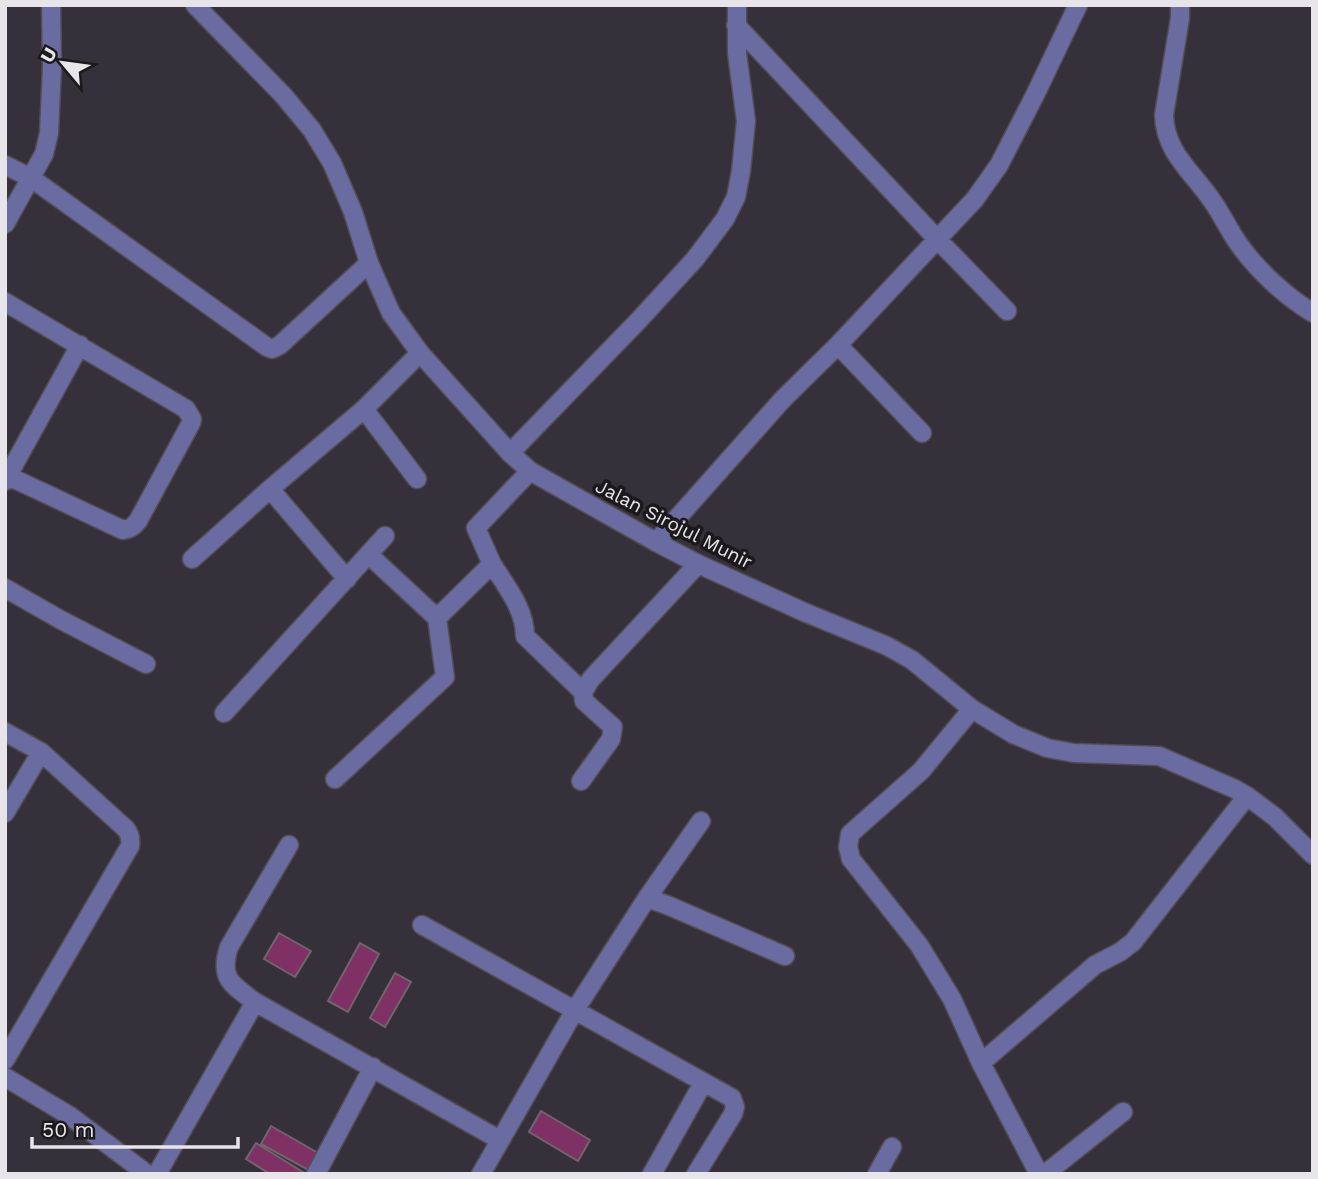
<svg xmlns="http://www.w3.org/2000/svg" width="1318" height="1179" font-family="'Work Sans',sans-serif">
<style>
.building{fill:#7f3064;stroke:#70656b;stroke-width:2}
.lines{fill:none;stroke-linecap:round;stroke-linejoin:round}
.minor-casing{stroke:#524d55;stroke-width:21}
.tertiary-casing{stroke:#524d55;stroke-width:21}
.minor{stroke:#696ba1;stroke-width:18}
.tertiary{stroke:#696ba1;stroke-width:18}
.labels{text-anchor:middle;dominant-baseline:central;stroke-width:7;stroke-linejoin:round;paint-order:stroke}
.street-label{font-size:19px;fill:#e8e5ea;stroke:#1c191d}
</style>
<rect width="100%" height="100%" fill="#353039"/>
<path class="building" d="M279 933 311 951 295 977 264 959Z
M360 943 379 954 348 1012 328 1001Z
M395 973 411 982 385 1027 370 1018Z
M541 1111 590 1140 578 1161 529 1132Z
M271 1126 320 1154 310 1171 261 1144Z
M256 1143 306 1174H270L246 1159Z"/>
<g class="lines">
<g class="minor-casing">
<path id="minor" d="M1180 5V18L1164 115C1165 153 1193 172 1213 202 1222 215 1229 230 1238 243 1257 270 1285 296 1313 313
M736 25 938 240 1007 311
M5 165 31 178 267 347 272 349 280 345 369 263
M5 224 44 154 49 133 52 67 51 5
M5 302 186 409 192 419 191 423 138 521C133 527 130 529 123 530L8 476
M838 345 922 433
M364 409 417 479
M510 453 639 320 695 259 725 219 736 197 741 171 746 121 737 53V5
M5 481 80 345
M270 489 347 579
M656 542 783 399 838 345 975 199 999 165 1035 95 1078 5
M369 555 437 618
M192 559 270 489 364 409 420 353
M492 564C506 586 525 609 525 636L583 692
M5 588 61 620 146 664
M972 709 921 771 850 834 848 847 851 859 919 945 952 999 981 1063 1039 1174
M224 713 385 536
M5 732 41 752 126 829C130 834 131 839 130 846L5 1060
M335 779 445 677 437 618 492 564 476 528 530 471
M581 781 611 739 613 727 584 701 583 692 591 679 698 564
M5 813 41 752
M289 845 229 947C219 978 231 984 255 1002L500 1140
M647 898 701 821
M422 925 732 1098 735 1107 733 1114 696 1174
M981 1063 1095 965 1120 952 1133 942 1247 796
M5 1077 70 1116 147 1174
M157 1174 255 1002
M316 1174 373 1067
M481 1174 575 1010 647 898 667 905 785 956
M652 1174 703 1083
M877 1174 892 1147
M1045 1174 1123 1112"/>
</g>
<g class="tertiary-casing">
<path id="tertiary" d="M195 5 283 95 312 130 332 163 353 212 369 263 391 313 420 353 510 453 530 471 656 542 698 564 804 612 887 646 912 660 972 709 1013 734 1047 748 1074 753 1159 756 1235 789 1247 796 1275 817 1313 855"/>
</g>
<use href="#minor" class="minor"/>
<use href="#tertiary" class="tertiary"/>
</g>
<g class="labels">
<g class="street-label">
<text transform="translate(674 524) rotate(27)">Jalan Sirojul Munir</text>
</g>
</g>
<rect width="1318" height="1179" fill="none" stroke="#e8e5ea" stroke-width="14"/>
<g transform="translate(63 63) rotate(299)" stroke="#1c191d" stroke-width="5" paint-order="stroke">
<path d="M0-5L12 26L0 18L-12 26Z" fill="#e8e5ea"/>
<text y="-10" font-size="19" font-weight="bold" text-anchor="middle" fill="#e8e5ea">U</text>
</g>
<path d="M32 1137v10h206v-10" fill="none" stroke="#e8e5ea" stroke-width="3.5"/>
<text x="42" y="1137" font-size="21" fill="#e8e5ea" stroke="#1c191d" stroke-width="5" paint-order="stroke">50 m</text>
</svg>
